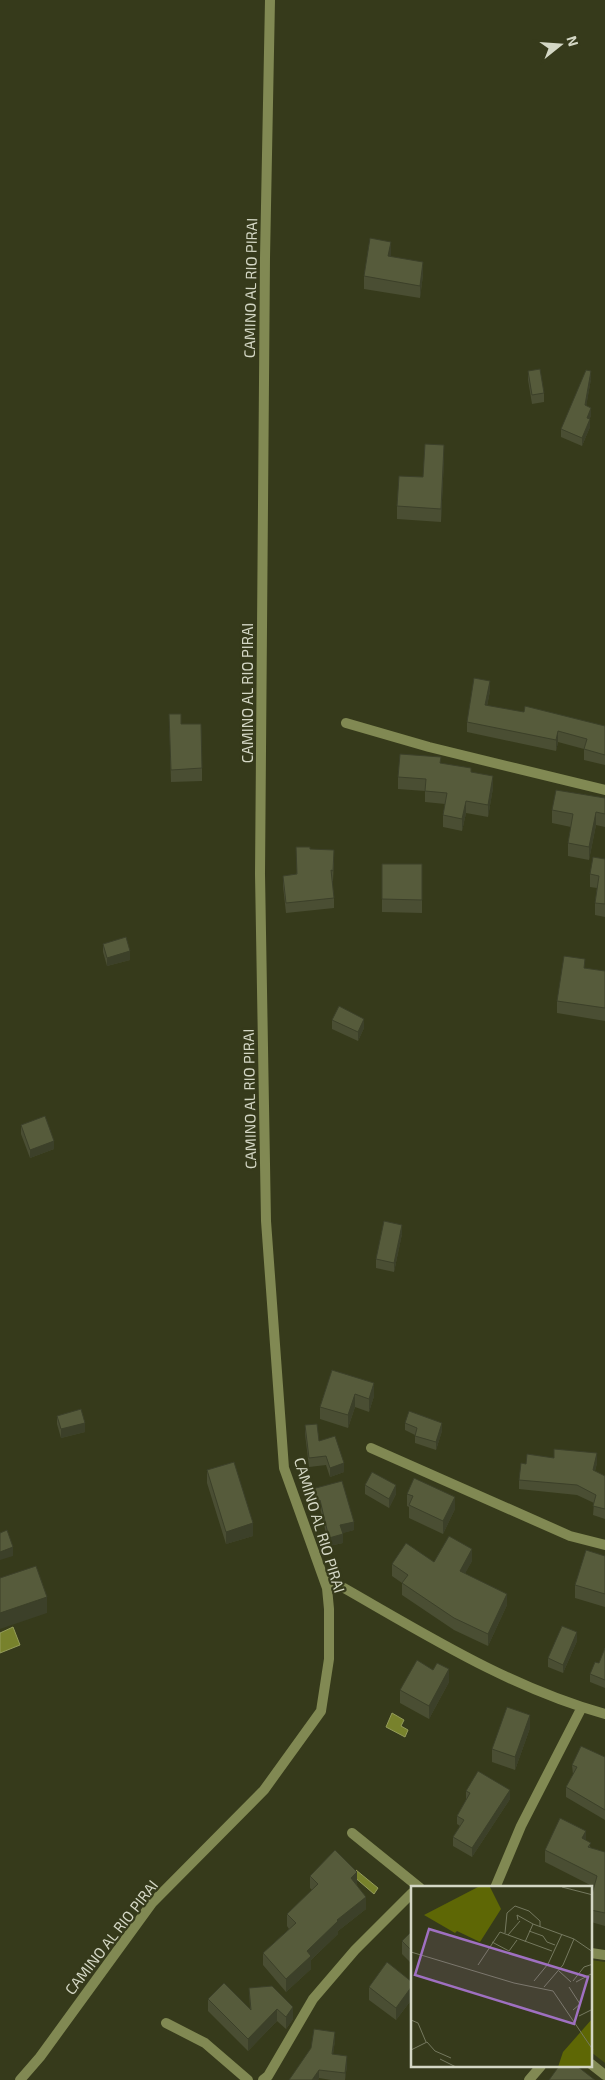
<svg xmlns="http://www.w3.org/2000/svg" width="605" height="2080" font-family="'Exo 2',sans-serif">
<style>
.green{fill:#4b5211}
.water{fill:#78822c;stroke:#949c5a}
.lines{fill:none;stroke-linecap:round;stroke-linejoin:round}
.street{stroke:#818953;stroke-width:10}
.wall{fill:#4a4e33}
.shaded-wall{fill:#3c4029}
.building{fill:#565b3b;stroke:#3c4029}
.labels{text-anchor:middle;dominant-baseline:central;stroke-width:4.5;stroke-linejoin:round;paint-order:stroke}
.street-label{font-size:15px;fill:#d4d7c5;stroke:#363a1b}
.inset-road{fill:none;stroke:#75795f;stroke-width:1}
.view{fill:#9f70c1;fill-opacity:0.15;stroke:#9f70c1;stroke-width:2.5}
.inset-edge{fill:none;stroke:#d4d7c5;stroke-width:2.5}
</style>
<rect width="100%" height="100%" fill="#363a1b"/>
<path class="green" d="M591 1960 605 1962V2063L591 2052Z"/>
<path class="water" d="M13 1627 20 1645 0 1653V1633Z
M392 1713 404 1720 401 1726 408 1730 405 1737 386 1727Z
M356 1870 378 1888 374 1894 352 1875Z"/>
<g class="lines">
<path class="street" d="M346 723 429 747 605 790
M371 1448 570 1536 605 1545
M327 1588H344C428 1636 511 1688 605 1714
M352 1833 420 1888
M495 1888 521 1826 582 1707
M591 1953 605 1955
M166 2023 205 2043 248 2080
M591 2064 605 2075
M20 2080 40 2057 152 1903 264 1790 321 1711 329 1659V1609L327 1588 284 1468 266 1221 260 874 265 258 270 0
M263 2080 268 2076 313 1999 355 1950 412 1893
M529 2080 541 2066"/>
</g>
<path class="wall" d="M391 254 390 257 423 275 420 298 364 289V276Z
M528 371 544 393V402L532 404 528 380Z
M591 379 586 406 591 416 589 419 590 427 582 446 561 437V429Z
M444 458 441 522 397 519V506L423 477Z
M490 691 487 706 605 726V765L584 760V749L558 742 556 751 467 732V722Z
M169 714 181 724 202 768V781L171 782Z
M441 763 471 772 493 788 488 817 466 813 462 831 443 827V815L445 804 425 802V791L398 789V777Z
M605 798V827L596 825 589 860 568 856V843L571 827 552 823V810Z
M310 849 334 860 333 881H332L334 898V908L286 913 283 886V876L296 874Z
M605 859V917L595 915V903L597 888 590 887V874Z
M382 864H422V913L382 912Z
M103 944 130 960 107 966 103 952Z
M585 968 605 971V1021L557 1013V1001Z
M332 1020 364 1028 358 1041 332 1029Z
M21 1125 54 1149 30 1158 21 1134Z
M402 1234 394 1272 376 1268V1259Z
M332 1370 374 1396 369 1412 355 1407 348 1428 320 1419V1407Z
M57 1416 85 1432 61 1438 57 1424Z
M405 1423 442 1431 436 1450 415 1443V1435L405 1430Z
M305 1425 319 1441 344 1472 330 1477 326 1465 309 1467 305 1434Z
M597 1463 595 1471 605 1476V1519L593 1515 594 1503 577 1495 519 1489V1480L526 1464Z
M207 1470 253 1536 226 1544 207 1483Z
M365 1485 396 1494 389 1508 365 1494Z
M312 1489 354 1530 342 1533 343 1543 329 1546 320 1508 315 1510 312 1498Z
M407 1494 455 1509 443 1534 409 1518V1507L407 1506Z
M605 1556V1607L575 1598V1585Z
M472 1561 465 1573 507 1605 488 1646 454 1630 402 1595V1583L392 1576V1564Z
M577 1641 563 1673 548 1667V1658Z
M605 1648V1688L590 1682V1674L599 1663Z
M449 1682 429 1719 400 1703V1690Z
M530 1728 515 1770 492 1762V1749Z
M605 1757V1820L566 1797V1787L573 1775 572 1765Z
M466 1791 510 1799 472 1857 453 1846V1837L460 1826 457 1824V1816L466 1800Z
M586 1840 591 1848 605 1852V1926L591 1922V1898L594 1887 545 1862V1850Z
M310 1876 357 1884V1885L366 1909 338 1931V1934L311 1960V1969L286 1992 263 1965V1953L289 1929 287 1926V1914L312 1890 310 1888Z
M412 1931V1964L402 1954V1941Z
M412 1982V1999L396 2020 369 2000V1987Z
M249 1988 293 2019 286 2029 277 2021 248 2051 208 2011V1999L250 2008Z
M335 2040 333 2054 347 2065 345 2080H331L319 2078 318 2080H289Z"/>
<path class="shaded-wall" d="M391 242V254L388 269V256Z
M423 262V275L420 298V286Z
M591 371V379L585 413V405Z
M591 408V416L587 426V418Z
M590 419V427L582 446V438Z
M444 445V458L441 522V509Z
M490 681V691L485 716V705Z
M558 731V742L556 751V740Z
M493 776V788L488 817V805Z
M466 801V813L462 831V819Z
M596 812V825L589 860V847Z
M130 951V960L107 966V958Z
M364 1019V1028L358 1041V1032Z
M54 1141V1149L30 1158V1150Z
M402 1225V1234L394 1272V1263Z
M374 1383V1396L369 1412V1399Z
M355 1394V1407L348 1428V1415Z
M85 1423V1432L61 1438V1429Z
M442 1423V1431L436 1450V1442Z
M597 1453V1463L593 1479V1470Z
M344 1463V1472L330 1477V1468Z
M396 1485V1494L389 1508V1499Z
M455 1497V1509L443 1534V1521Z
M320 1500V1508L315 1510V1501Z
M354 1522V1530L340 1534V1525Z
M253 1523V1536L226 1544V1532Z
M343 1534V1543L329 1546V1538Z
M13 1547V1556L0 1560V1552Z
M472 1549V1561L460 1583V1571Z
M507 1594V1605L488 1646V1634Z
M47 1597V1613L0 1629V1613Z
M577 1632V1641L563 1673V1665Z
M449 1669V1682L429 1719V1706Z
M530 1715V1728L515 1770V1757Z
M510 1790V1799L472 1857V1848Z
M586 1831V1844L582 1838Z
M357 1872V1884L351 1890V1878Z
M366 1897V1909L338 1931V1934L311 1960V1969L286 1992V1979L307 1951 337 1920Z
M412 1986V1999L396 2020V2008Z
M293 2007V2019L286 2029V2017Z
M277 2009V2021L248 2051V2039Z
M335 2032V2040L332 2063V2054Z
M347 2056V2065L345 2080V2073Z
M319 2070V2078L318 2080H312Z"/>
<path class="building" d="M370 238 391 242 388 256 423 262 420 286 364 276Z
M540 369 544 393 532 395 528 371Z
M586 370 591 371 585 405 591 408 587 418 590 419 582 438 561 429Z
M425 444 444 445 441 509 397 506 399 476 423 477Z
M474 678 490 681 485 705 524 712 525 706 605 726V755L584 749 587 739 558 731 556 740 467 722Z
M169 714H181V724H201L202 768 171 770Z
M400 754 441 757 440 763 471 768V772L493 776 488 805 466 801 462 819 443 815 447 793 425 791 426 779 398 777Z
M556 790 605 798V814L596 812 589 847 568 843 573 814 552 810Z
M296 847H310V849L334 850 333 871 331 870 334 898 286 903 283 876 297 874Z
M593 857 605 859V904L595 903 599 876 590 874Z
M382 864H422V900L382 899Z
M126 937 130 951 107 958 103 944Z
M564 956 585 959 584 968 605 971V1008L557 1001Z
M339 1006 364 1019 358 1032 332 1020Z
M45 1116 54 1141 30 1150 21 1125Z
M384 1221 402 1225 394 1263 376 1259Z
M332 1370 374 1383 369 1399 355 1394 348 1415 320 1407Z
M81 1409 85 1423 61 1429 57 1416Z
M409 1411 442 1423 436 1442 415 1436 417 1428 405 1423Z
M317 1424 319 1441 335 1436 344 1463 330 1468 326 1456 309 1458 305 1425Z
M554 1449 597 1453 593 1470 605 1476V1509L593 1506 596 1495 577 1485 519 1480 521 1463 526 1464 527 1454 554 1458Z
M234 1462 253 1523 226 1532 207 1470Z
M372 1472 396 1485 389 1499 365 1485Z
M414 1478 455 1497 443 1521 409 1505 413 1496 407 1494Z
M342 1481 354 1522 340 1525 343 1534 329 1538 320 1500 315 1501 312 1489Z
M7 1530 13 1547 0 1552V1533Z
M449 1536 472 1549 460 1571 507 1594 488 1634 454 1618 402 1583 408 1575 392 1564 406 1543 434 1562Z
M586 1550 605 1556V1594L575 1585Z
M36 1566 47 1597 0 1613V1578Z
M562 1626 577 1632 563 1665 548 1658Z
M605 1648V1680L590 1674 595 1662 599 1663Z
M417 1660 433 1670 437 1663 449 1669 429 1706 400 1690Z
M507 1707 530 1715 515 1757 492 1749Z
M581 1746 605 1757V1810L566 1787 577 1767 572 1765Z
M478 1771 510 1790 472 1848 453 1837 464 1820 457 1816 470 1793 466 1791Z
M560 1818 586 1831 582 1838 591 1843 588 1847 605 1852V1913L591 1910V1898L597 1876 545 1850Z
M335 1850 357 1872 351 1878 366 1897 337 1920 338 1921 307 1951 311 1956 286 1979 263 1953 296 1923 287 1914 318 1884 310 1876Z
M412 1931V1951L402 1941Z
M387 1962 412 1982V1986L396 2008 369 1987Z
M224 1983 251 2010 249 1988 272 1986 293 2007 286 2017 277 2009 248 2039 208 1999Z
M314 2029 335 2032 332 2054 347 2056 345 2073 319 2070 312 2080H289L311 2048Z
M559 2066H577L595 2080H549Z"/>
<g class="labels">
<g class="street-label">
<text transform="translate(250 288) rotate(-89)">CAMINO AL RIO PIRAI</text>
<text transform="translate(247 693) rotate(-90)">CAMINO AL RIO PIRAI</text>
<text transform="translate(249 1099) rotate(-91)">CAMINO AL RIO PIRAI</text>
<text transform="translate(320 1525) rotate(73)">CAMINO AL RIO PIRAI</text>
<text transform="translate(111 1937) rotate(-52)">CAMINO AL RIO PIRAI</text>
</g>
</g>
<g transform="translate(411 1886)">
<rect width="181" height="181" fill="#363a1b"/>
<path d="M67 1H79L90 23 69 56 46 45 44 47 13 29ZM181 133V181H147L152 166Z" fill="#5e6705"/>
<path class="inset-road" d="M151 1 182 9M107 34 106 29 122 38 163 53 182 66M118 45 132 50 136 56 144 59M94 47 96 27 104 20 118 25 129 35V41M97 49 109 35M81 56 98 65 106 54M114 56 122 38M0 66 103 97 142 105 182 164M67 79 89 46 141 65M148 85 160 96M123 95 137 78 151 48M162 95 173 81 182 78M165 96 182 87M133 101 152 79 163 53M158 101 169 118 162 124M168 130 182 123M0 134 7 137 15 156M0 164 16 156 24 165 40 172M29 173 45 181"/>
<path class="view" d="M18 43 177 91 163 138 4 89Z"/>
<rect width="181" height="181" class="inset-edge"/>
</g>
<g transform="translate(560 45) rotate(73)" stroke="#363a1b" stroke-width="4" paint-order="stroke">
<path d="M0-4L9 19L0 12L-9 19Z" fill="#d4d7c5"/>
<text y="-8" font-size="14" font-weight="bold" text-anchor="middle" fill="#d4d7c5">N</text>
</g>
</svg>
